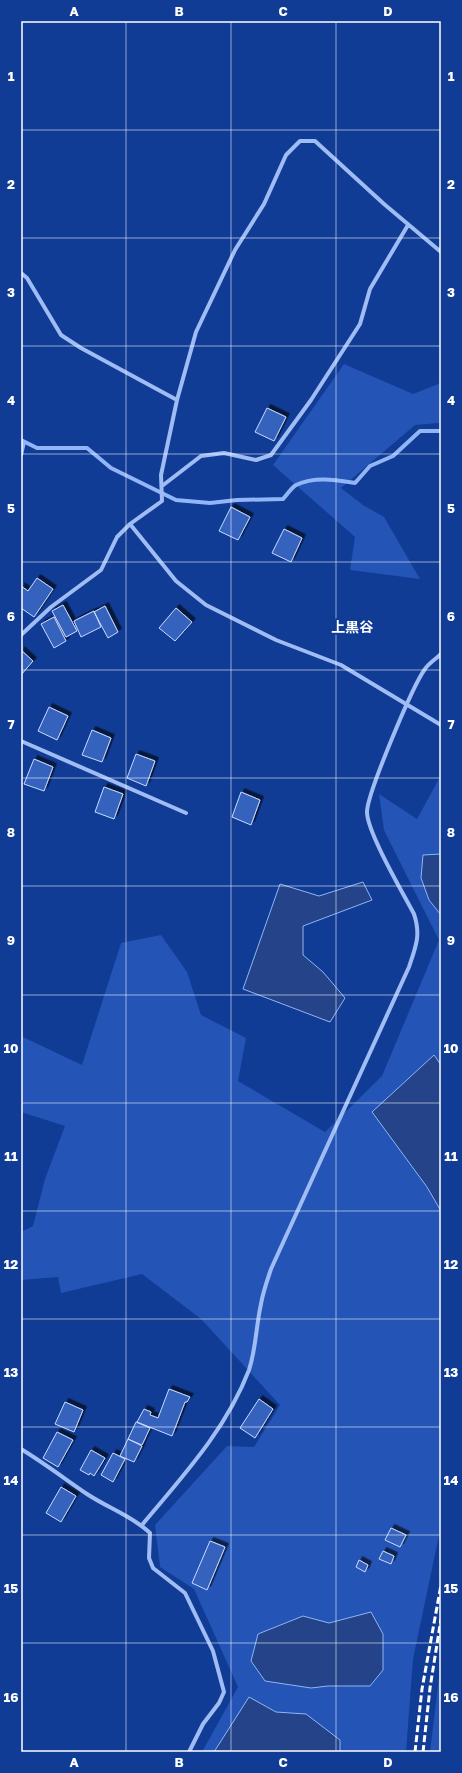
<svg xmlns="http://www.w3.org/2000/svg" width="462" height="1773" font-family="'Golos Text','Noto Sans JP',sans-serif">
<style>
.green{fill:#2354b6}
.water{fill:#244388;stroke:#91b5f7}
.lines{fill:none;stroke-linecap:round;stroke-linejoin:round}
.stream{stroke:#91b5f7;stroke-width:4}
.building{fill:#3462bd;stroke:#c8dafe;filter:url(#shadow)}
.minor{stroke:#a0bcf4;stroke-width:4}
.rail{stroke:#fff;stroke-width:3;stroke-dasharray:7 3;stroke-linecap:butt}
.grid{fill:none;stroke:#fff;stroke-width:1;stroke-opacity:0.55}
.labels{text-anchor:middle;dominant-baseline:central;stroke-width:4;stroke-linejoin:round;paint-order:stroke}
.quarter-label{font-size:14px;font-weight:bold;fill:#fff;stroke:#103c96}
.neatline{fill:none;stroke:#fff;stroke-width:1.5}
.grid-label{font-size:13px;text-anchor:middle;font-weight:bold;fill:#fff}
</style>
<defs>
<filter id="shadow"><feDropShadow dx="3.5" dy="-3.5" stdDeviation="0" flood-color="#0009"/></filter>
</defs>
<rect width="100%" height="100%" fill="#103c96"/>
<path class="green" d="M344 364 413 394 441 383V427L439 423 415 425 341 488 363 505 384 517 420 579 350 570 355 537 273 465Z
M441 775V1526L413 1659 406 1752H202L238 1687 194 1589 160 1567 155 1525 227 1446 254 1447 280 1405 201 1319 142 1274 61 1293 58 1277 21 1280V1232L33 1226 45 1179 65 1126 21 1112V1011L23 1037 82 1065 121 943 161 935 187 972 201 1015 246 1038 238 1081 325 1132 382 1076 439 940 384 830 379 794 417 819Z
M441 1660V1752H430Z"/>
<path class="water" d="M441 854V915L429 900 421 878 423 855Z
M363 882 372 900 303 926V955L323 972 345 998 330 1022 243 989 280 884 319 896Z
M434 1055 441 1065V1211L427 1187 372 1112Z
M371 1612 383 1634V1670L370 1686H328L311 1688 265 1681 251 1661 258 1634 303 1616 329 1623Z
M249 1697 276 1712 306 1714 340 1740V1752H214Z"/>
<g class="lines">
<path class="stream" d="M21 440 37 448H87L111 468 176 500 210 503 237 500 283 499C287 495 291 488 296 485 315 476 336 480 355 483L370 466 393 456 420 431H441
M21 455 24 442"/>
</g>
<path class="building" d="M267 408 286 417 274 441 255 432Z
M231 507 250 517 238 540 219 531Z
M284 529 302 538 291 562 272 553Z
M37 578 53 589 34 617 21 608V586L28 591Z
M63 605 77 631 66 637 52 611Z
M105 606 118 632 108 638 94 612Z
M176 608 192 622 175 641 159 628Z
M94 611 101 627 81 637 74 621Z
M54 617 66 641 54 648 41 624Z
M21 650 33 661 21 675Z
M49 707 68 716 57 740 38 731Z
M92 730 111 738 102 762 82 755Z
M136 754 155 761 146 786 127 778Z
M34 759 53 767 44 791 24 784Z
M104 787 123 794 114 819 95 812Z
M241 792 260 800 251 825 232 817Z
M169 1389 190 1397 187 1402H185L172 1436 137 1422 144 1409 151 1412 150 1415 158 1418Z
M259 1399 273 1409 255 1438 240 1428Z
M65 1402 83 1410 74 1432 55 1424Z
M136 1422 150 1428 142 1445 128 1439Z
M57 1432 73 1440 58 1467 43 1458Z
M128 1439 142 1446 134 1462 120 1456Z
M91 1450 105 1458 94 1476 90 1473 89 1475 80 1470Z
M113 1453 125 1459 113 1482 101 1475Z
M61 1487 76 1496 61 1522 46 1513Z
M391 1528 406 1535 400 1547 385 1540Z
M210 1541 225 1547 207 1590 192 1583Z
M383 1551 394 1556 391 1564 379 1559Z
M359 1560 368 1565 365 1572 356 1567Z"/>
<g class="lines">
<path class="minor" d="M21 273 27 278 61 335 81 348 177 400
M162 486 201 456 224 453 256 460 271 455 311 400 360 324 370 289 408 225
M130 524 176 581 206 605 276 640 341 665 441 725
M21 635 51 607 101 570 117 537 130 524 162 501 161 475 177 400 196 332 235 250 264 204 286 155 300 141H315L384 204 441 252
M21 741 186 813
M21 1449C44 1463 65 1479 87 1494 108 1508 132 1516 150 1533L149 1558 153 1568 185 1593 213 1651 224 1692 219 1703 203 1724 189 1752
M142 1525C182 1477 226 1430 249 1370 256 1349 256 1326 261 1304 263 1292 267 1281 271 1269L409 967C416 946 421 935 414 914 403 893 367 832 367 812 367 794 413 685 425 669 429 663 436 659 441 654"/>
<path class="rail" d="M415 1752 422 1689 441 1585
M423 1752 430 1688 441 1619"/>
</g>
<path class="grid" d="M126 21V1752M231 21V1752M336 21V1752M21 130H441M21 238H441M21 346H441M21 454H441M21 562H441M21 670H441M21 778H441M21 886H441M21 995H441M21 1103H441M21 1211H441M21 1319H441M21 1427H441M21 1535H441M21 1643H441"/>
<g class="labels">
<g class="quarter-label">
<text x="352" y="626">上黒谷</text>
</g>
</g>
<rect width="462" height="1773" fill="none" stroke="#103c96" stroke-width="44"/>
<rect x="22" y="22" width="418" height="1729" class="neatline"/>
<g class="grid-label">
<text x="74" y="16">A</text>
<text x="179" y="16">B</text>
<text x="283" y="16">C</text>
<text x="388" y="16">D</text>
<text x="11" y="81">1</text>
<text x="451" y="81">1</text>
<text x="11" y="189">2</text>
<text x="451" y="189">2</text>
<text x="11" y="297">3</text>
<text x="451" y="297">3</text>
<text x="11" y="405">4</text>
<text x="451" y="405">4</text>
<text x="11" y="513">5</text>
<text x="451" y="513">5</text>
<text x="11" y="621">6</text>
<text x="451" y="621">6</text>
<text x="11" y="729">7</text>
<text x="451" y="729">7</text>
<text x="11" y="837">8</text>
<text x="451" y="837">8</text>
<text x="11" y="945">9</text>
<text x="451" y="945">9</text>
<text x="11" y="1053">10</text>
<text x="451" y="1053">10</text>
<text x="11" y="1161">11</text>
<text x="451" y="1161">11</text>
<text x="11" y="1269">12</text>
<text x="451" y="1269">12</text>
<text x="11" y="1377">13</text>
<text x="451" y="1377">13</text>
<text x="11" y="1485">14</text>
<text x="451" y="1485">14</text>
<text x="11" y="1593">15</text>
<text x="451" y="1593">15</text>
<text x="11" y="1702">16</text>
<text x="451" y="1702">16</text>
<text x="74" y="1767">A</text>
<text x="179" y="1767">B</text>
<text x="283" y="1767">C</text>
<text x="388" y="1767">D</text>
</g>
</svg>
